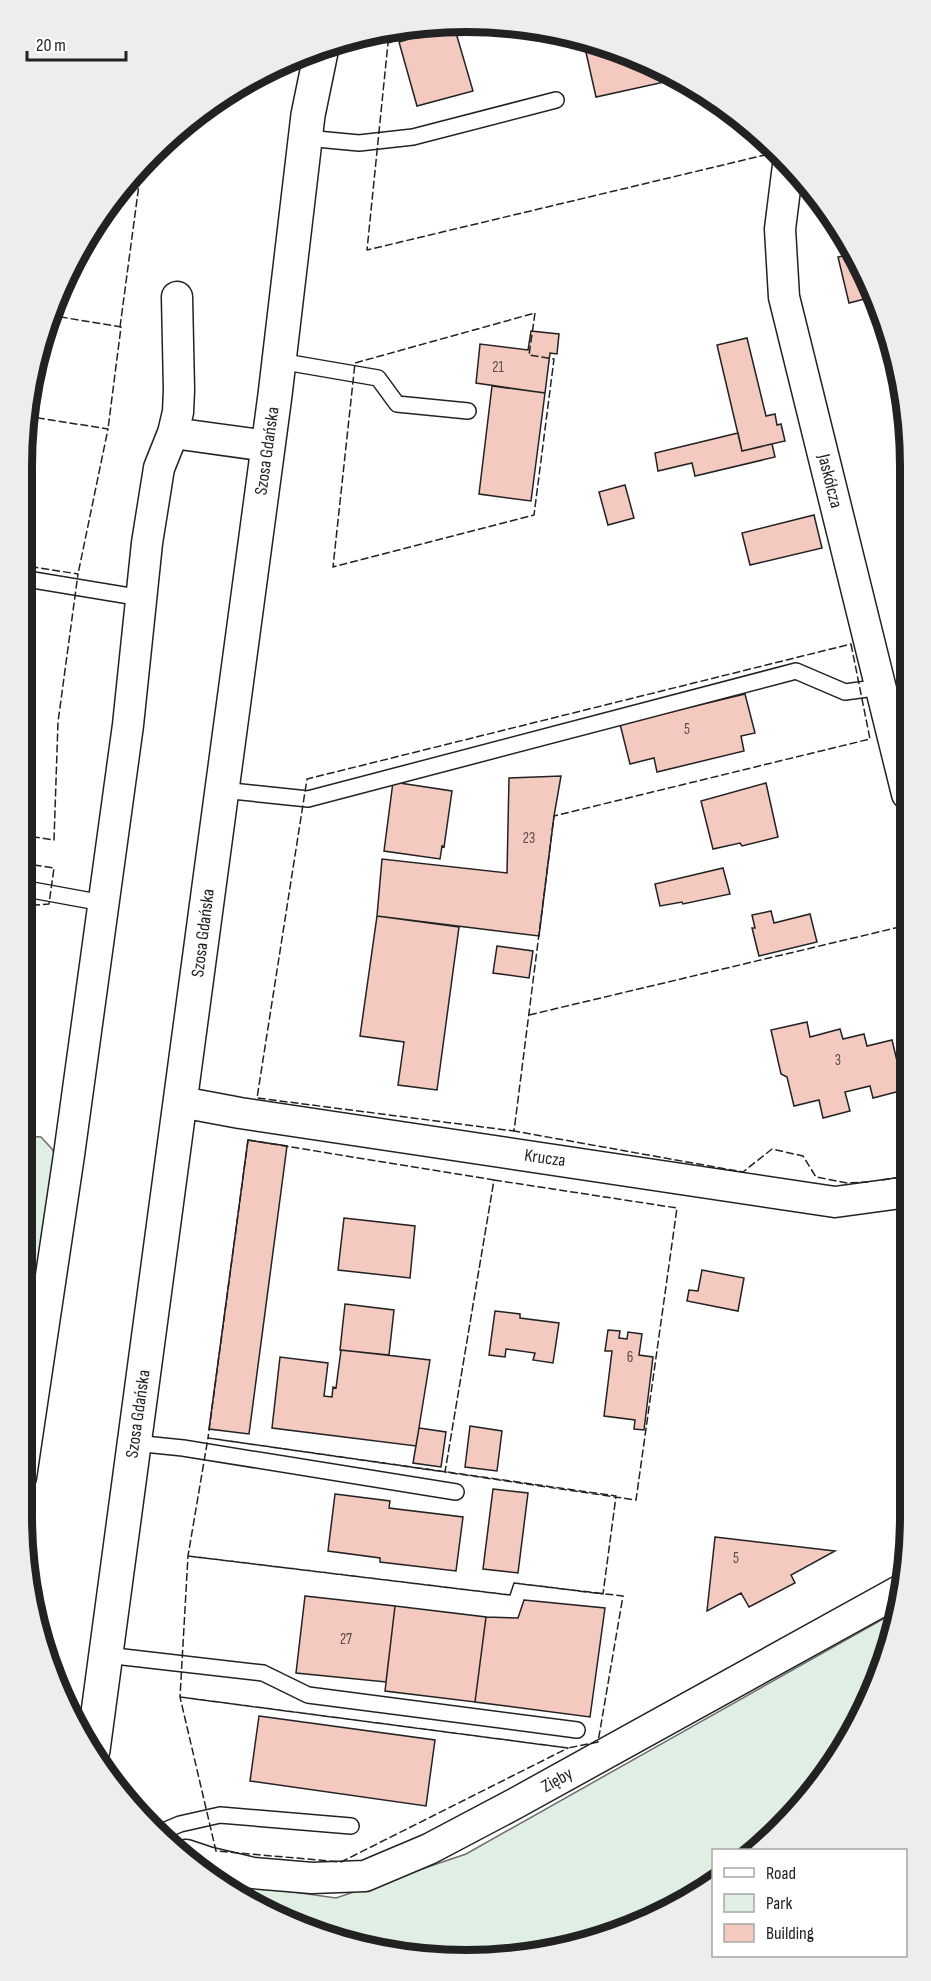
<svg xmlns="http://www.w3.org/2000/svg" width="931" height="1981" font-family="'Sofia Sans Condensed',sans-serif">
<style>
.green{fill:#e0efe3;stroke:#6f6f6f;stroke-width:1.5}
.building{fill:#f3c9c0;stroke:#222;stroke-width:1.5}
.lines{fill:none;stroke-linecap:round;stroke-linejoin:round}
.lane-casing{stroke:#222;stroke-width:18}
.street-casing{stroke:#222;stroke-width:33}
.primary-casing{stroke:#222;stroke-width:36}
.lane{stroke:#fff;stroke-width:15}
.street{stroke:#fff;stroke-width:30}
.primary{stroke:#fff;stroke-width:33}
.fence{stroke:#222;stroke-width:1.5;stroke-dasharray:8 3;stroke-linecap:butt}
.labels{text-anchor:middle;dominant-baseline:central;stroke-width:4.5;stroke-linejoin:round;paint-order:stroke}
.number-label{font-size:15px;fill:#564c4a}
.street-label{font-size:18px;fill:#222;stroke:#fff}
.rim{fill:none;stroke:#222;stroke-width:8}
</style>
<rect width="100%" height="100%" fill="#fff"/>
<path class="green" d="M21 1136 41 1137 52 1149 55 1154 34 1292 30 1297 21 1301V1174L25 1151 21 1150Z
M899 1610 876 1686 799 1809 755 1850H714L713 1882 662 1914 524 1956 378 1951 295 1926 219 1885 215 1881 336 1898 466 1854Z"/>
<path class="building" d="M454 26 473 91 417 106 399 42Z
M556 31 569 35 557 37Z
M583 39 636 55 678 79 596 97Z
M852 254 876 296 849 303 838 257Z
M531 331 559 334 557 354 550 353 545 393 476 383 480 344 528 350Z
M747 338 766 416 775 414 777 425 781 424 785 441 742 451 717 345Z
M492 386 545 393 531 501 479 494Z
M738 433 742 451 772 444 775 457 695 476 692 463 658 471 655 453Z
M625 485 634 518 608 525 599 492Z
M814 515 822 548 750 565 742 533Z
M745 694 755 733 741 736 744 751 657 772 654 758 630 764 620 724Z
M561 776 554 816 539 936 377 916 382 859 507 873 509 778Z
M393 782 452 791 444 847 442 846 440 859 384 851Z
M766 783 778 837 742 846 740 843 713 849 701 801Z
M723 868 730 894 683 904 682 902 660 906 655 884Z
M771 911 774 923 810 914 817 942 759 956 752 928H755L752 915Z
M377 916 459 927 437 1090 398 1085 404 1042 360 1036Z
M497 946 533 951 529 978 493 973Z
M807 1022 810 1037 840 1029 843 1039 864 1034 867 1046 892 1040 904 1090 873 1098 870 1086 845 1092 850 1111 823 1118 819 1100 794 1106 787 1077 781 1074 771 1030Z
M248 1140 287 1146 249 1434 209 1429Z
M344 1218 415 1226 410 1278 338 1270Z
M702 1270 744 1278 738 1311 687 1301 689 1290 698 1291Z
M345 1304 394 1310 389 1355 340 1350Z
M909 1305V1361L900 1362 897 1306Z
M495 1311 520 1314V1318L559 1323 553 1363 533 1360 535 1353 506 1349 505 1357 489 1355Z
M608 1330 620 1331 619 1338 627 1339 628 1332 642 1334 639 1355 653 1357 644 1430 634 1429 635 1420 604 1416 612 1351H605Z
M341 1350 430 1360 416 1446 272 1428 280 1357 328 1363 324 1396 332 1397 333 1387 336 1388Z
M470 1426 502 1431 497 1471 465 1467Z
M419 1428 446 1432 441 1467 413 1463Z
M493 1489 528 1493 518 1573 483 1569Z
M335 1494 390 1501 389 1508 463 1517 456 1571 380 1562V1558L328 1551Z
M715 1537 835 1551 791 1575 795 1583 749 1607 741 1593 707 1611Z
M305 1596 395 1606 386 1682 296 1673Z
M524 1600 605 1608 590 1717 475 1702 486 1617 518 1618Z
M395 1606 486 1617 475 1702 385 1691Z
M259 1716 435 1740 426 1806 250 1781Z"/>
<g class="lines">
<g class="lane-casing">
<path id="lane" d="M306 138 359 143 413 137 556 100
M279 361 378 378 397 404 468 411
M21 578 142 598
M222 790 308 799 796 671 845 692 882 687
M21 888 103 903
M134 1443 183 1448 456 1492
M106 1655 263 1673 308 1695 577 1730
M161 1832 180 1824 220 1815 351 1826"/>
</g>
<g class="street-casing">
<path id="street" d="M788 165 780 229 784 297 907 794
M173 433 178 412 179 390 177 297
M181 1102 240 1113 835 1202 901 1193 909 1190
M21 1477 69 1155 128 725 147 543 159 468 173 433 267 446
M186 1855 207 1862 253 1873 312 1878 365 1876 429 1849 516 1803 903 1589"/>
</g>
<g class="primary-casing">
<path id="primary" d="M93 1750 275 395 308 115 322 47"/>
</g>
<use href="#lane" class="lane"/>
<use href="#street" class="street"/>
<use href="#primary" class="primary"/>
<path class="fence" d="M453 28 476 22
M403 39 388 43 367 250 769 154 770 146
M535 313 529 355 554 359 534 515 333 567 355 363Z
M49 315 121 327 109 421 108 429H106
M120 327 142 162
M26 416 108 429 78 574
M851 644 870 739 554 816 514 1131 257 1098 307 779Z
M21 835 54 840 58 722 78 574 21 565
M21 906 49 904 54 868 21 863
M529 1015 908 925
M514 1129V1131L743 1172 772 1149 803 1156 816 1177 847 1183 868 1182
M248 1140 494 1180 445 1472 208 1438Z
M494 1180 677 1208 636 1500 445 1472Z
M882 1180 906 1176
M21 1217 31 1182 22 1078 21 1077 22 1078 21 1029
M208 1438 616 1496 603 1594 514 1583 510 1595 188 1556Z
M188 1556 510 1595 514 1583 623 1596 598 1742 568 1748 180 1697Z
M180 1697 568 1748 341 1862 216 1851Z"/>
</g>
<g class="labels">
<g class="number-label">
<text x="498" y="367">21</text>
<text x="687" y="729">5</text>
<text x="529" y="838">23</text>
<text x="838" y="1060">3</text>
<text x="630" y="1357">6</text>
<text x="736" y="1558">5</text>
<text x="346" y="1639">27</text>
</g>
<g class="street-label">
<text transform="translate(267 451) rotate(-82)">Szosa Gdańska</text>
<text transform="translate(830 481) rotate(76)">Jaskółcza</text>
<text transform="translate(203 933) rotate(-83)">Szosa Gdańska</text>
<text transform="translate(545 1158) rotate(8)">Krucza</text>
<text transform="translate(138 1414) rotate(-82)">Szosa Gdańska</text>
<text transform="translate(557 1780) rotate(-29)">Zięby</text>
</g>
</g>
<path d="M0 0H931V1981H0ZM466 32H466A434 434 0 0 1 900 466V1516A434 434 0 0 1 466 1950H466A434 434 0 0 1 32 1516V466A434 434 0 0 1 466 32Z" fill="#ededed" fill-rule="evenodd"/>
<path class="rim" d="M466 32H466A434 434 0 0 1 900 466V1516A434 434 0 0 1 466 1950H466A434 434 0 0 1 32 1516V466A434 434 0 0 1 466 32Z"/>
<rect x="712" y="1849" width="195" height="108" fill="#ffffff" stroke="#a7a7a7" stroke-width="1.5"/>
<rect x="724" y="1868" width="30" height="9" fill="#ffffff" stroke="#a7a7a7" stroke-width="1.5"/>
<text x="766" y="1879" font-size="18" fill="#222222">Road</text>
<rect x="724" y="1894" width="30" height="18" fill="#e0efe3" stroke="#a7a7a7" stroke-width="1.5"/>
<text x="766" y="1909" font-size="18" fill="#222222">Park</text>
<rect x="724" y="1924" width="30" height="18" fill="#f3c9c0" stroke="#a7a7a7" stroke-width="1.5"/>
<text x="766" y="1939" font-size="18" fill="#222222">Building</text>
<path d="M27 51v9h99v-9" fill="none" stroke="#222222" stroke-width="3"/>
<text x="36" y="51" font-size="18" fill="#222222" stroke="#ffffff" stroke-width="4.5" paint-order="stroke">20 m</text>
</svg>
